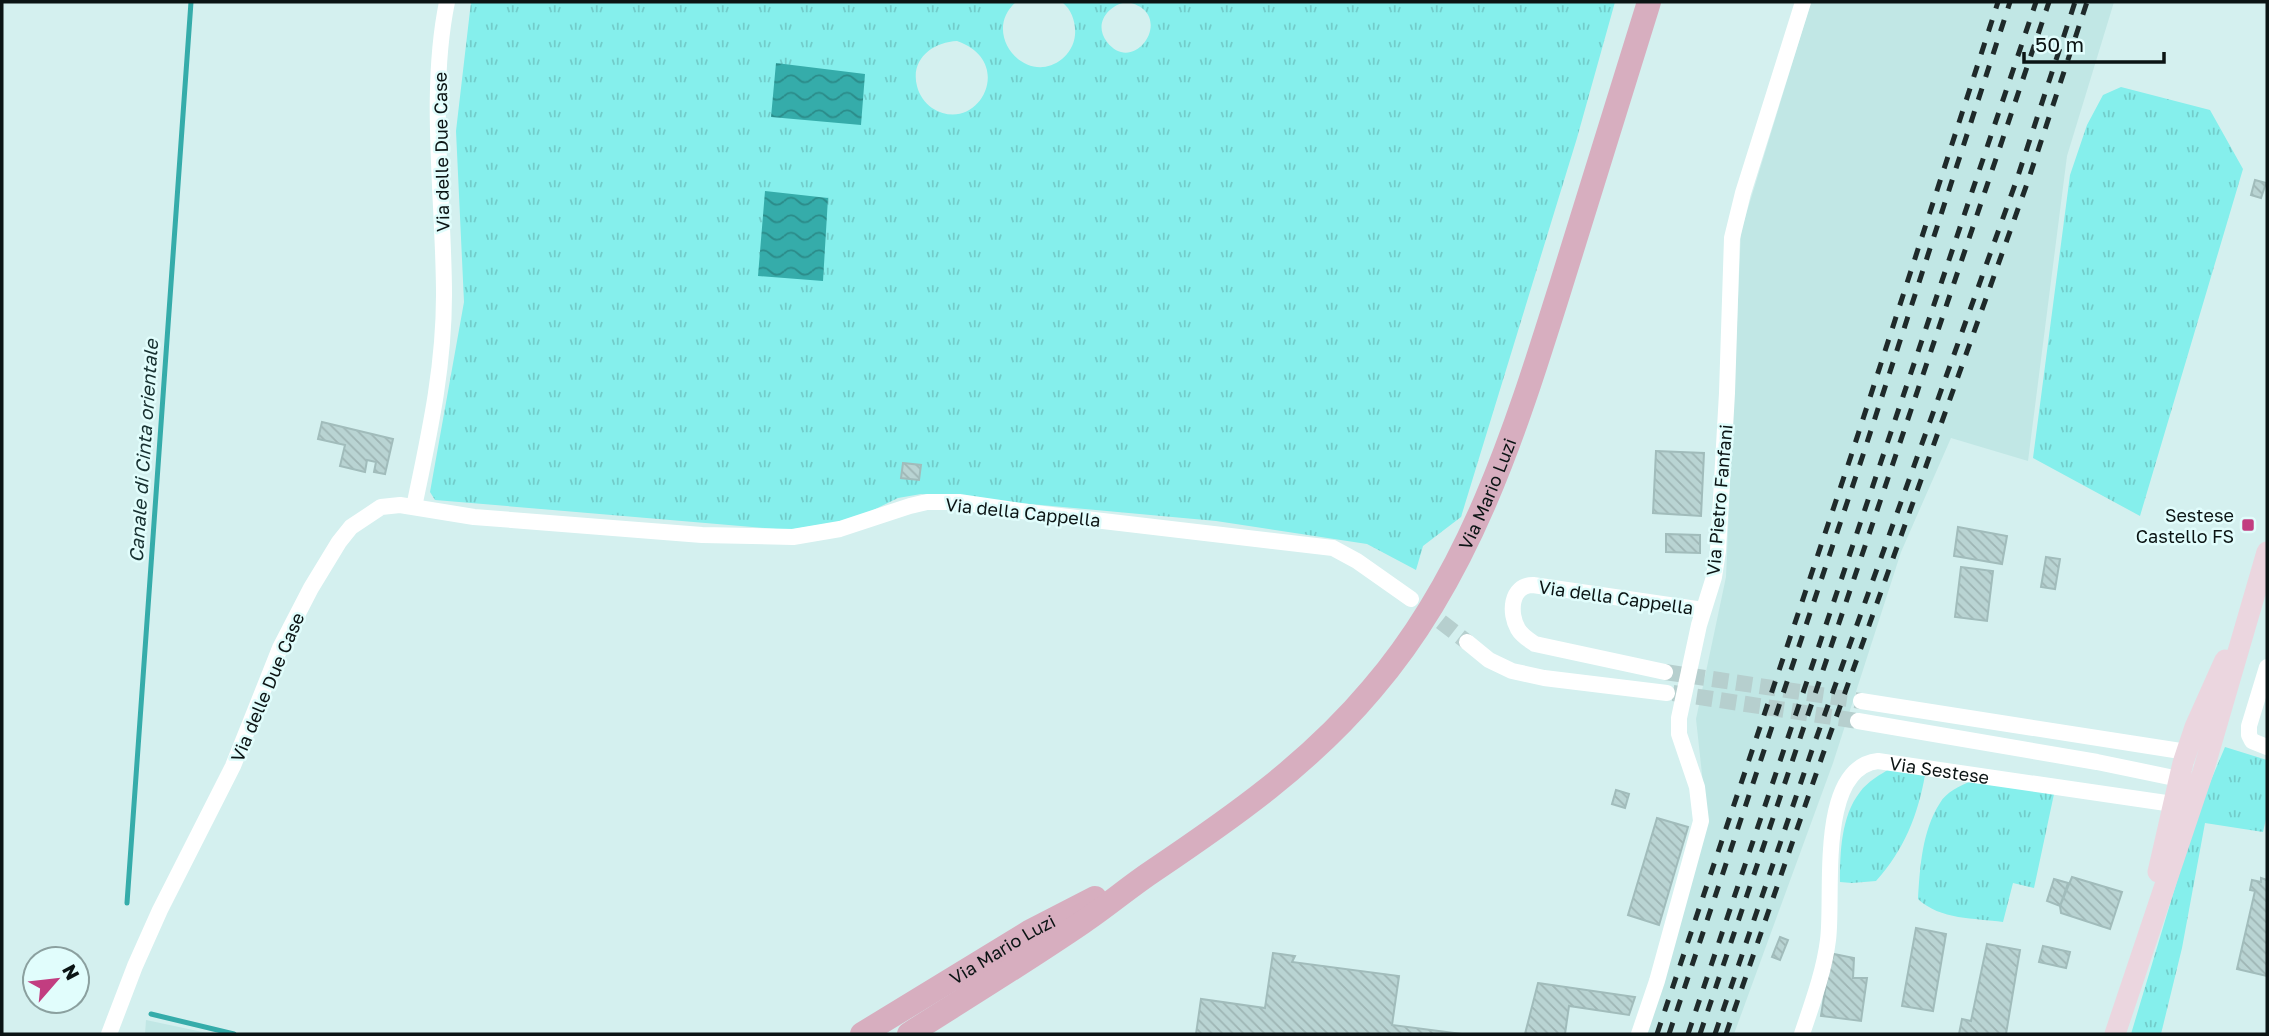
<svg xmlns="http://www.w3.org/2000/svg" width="2269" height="1036" font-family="'Golos Text',sans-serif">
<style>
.built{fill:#c1e7e5}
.grass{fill:url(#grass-tufts);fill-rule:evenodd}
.water{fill:url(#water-waves)}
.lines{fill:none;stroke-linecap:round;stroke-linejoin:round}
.stream{stroke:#35acaa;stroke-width:5}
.building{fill:url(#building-back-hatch);stroke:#a1bcbb;stroke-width:2}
.minor-tunnel{stroke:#b6cfce;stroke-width:16;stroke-dasharray:16 8;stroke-linecap:butt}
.minor{stroke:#fff;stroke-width:16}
.secondary{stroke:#ebd6df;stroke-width:21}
.primary{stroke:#d7aebf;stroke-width:24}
.rail{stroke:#1f2a2a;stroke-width:5;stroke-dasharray:12 12;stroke-linecap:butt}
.poi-dot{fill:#c23d80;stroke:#e1fdfc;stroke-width:2.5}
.labels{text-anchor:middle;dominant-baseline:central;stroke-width:5;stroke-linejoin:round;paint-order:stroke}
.street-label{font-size:18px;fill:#0b1414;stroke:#e1fdfc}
.poi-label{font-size:18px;fill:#0b1414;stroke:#e1fdfc;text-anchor:end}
.water-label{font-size:19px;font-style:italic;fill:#183131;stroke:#e1fdfc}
</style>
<defs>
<pattern id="grass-tufts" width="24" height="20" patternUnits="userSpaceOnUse" patternTransform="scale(1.75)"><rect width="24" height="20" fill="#85efec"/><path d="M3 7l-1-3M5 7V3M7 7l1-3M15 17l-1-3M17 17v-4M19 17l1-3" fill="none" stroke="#72ccca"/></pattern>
<pattern id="water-waves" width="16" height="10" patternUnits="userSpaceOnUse" patternTransform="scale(1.75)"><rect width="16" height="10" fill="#35acaa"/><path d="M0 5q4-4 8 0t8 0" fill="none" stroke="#2b8b89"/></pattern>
<pattern id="building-back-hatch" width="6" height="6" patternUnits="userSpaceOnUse" patternTransform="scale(1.75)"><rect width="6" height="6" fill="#b9d4d3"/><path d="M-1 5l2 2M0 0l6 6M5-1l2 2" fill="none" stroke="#9eb5b4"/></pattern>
</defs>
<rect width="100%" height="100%" fill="#d4f0ef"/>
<path class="built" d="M1811 2H2114L2067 156 2028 461 1951 438 1901 552 1833 763 1734 1034H1637L1707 820 1696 719 1726 577 1741 231Z
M146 1020 212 1034H145Z"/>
<path class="grass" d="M471 2H1016C980 33 1026 88 1062 59 1069 53 1074 45 1075 35 1076 23 1072 10 1062 2H1615L1577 138 1461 517 1423 546 1416 570 1367 544 1216 521 921 494 898 498 855 519 788 530 435 500 430 492 464 302 456 131ZM1127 2C1178 12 1135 78 1107 42 1093 24 1108 5 1127 2ZM957 41C1018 62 977 137 932 108 925 103 919 95 917 86 910 59 933 42 957 41Z
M2121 87 2210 110 2243 169 2140 516 2033 458 2070 175 2087 125 2103 95Z
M2225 747 2267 760V815L2263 832 2205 823 2182 948 2161 1034H2131L2198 811Z
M1891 768 1925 775C1918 815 1904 850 1876 881L1852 883 1840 882C1840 853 1841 816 1860 792 1867 782 1881 774 1891 768Z
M1971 781 2054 794 2034 888 2013 883 2003 922C1975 918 1940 920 1918 899 1920 867 1922 831 1940 803 1946 792 1960 786 1971 781Z"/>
<path class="water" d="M776 63 865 74 861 125 771 117Z
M765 191 828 198 823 281 758 276Z"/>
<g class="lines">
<path class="stream" d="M127 903 191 2
M151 1014 234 1034"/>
</g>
<path class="building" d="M2255 180 2266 183 2261 198 2251 195Z
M322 422 393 439 385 474 374 472 376 462 367 460 365 472 340 466 345 445 318 439Z
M1656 451 1704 453 1701 516 1653 513Z
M903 463 921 465 919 480 901 478Z
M1958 527 2007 536 2002 564 1954 556Z
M1666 534 1700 535V553L1666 552Z
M2046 557 2060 559 2055 589 2041 587Z
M1961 567 1993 571 1987 621 1955 617Z
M1616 790 1629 794 1625 808 1612 804Z
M1657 818 1688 827 1659 925 1628 915Z
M2072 877 2122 892 2110 929 2061 913 2060 906Z
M2261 878 2267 880V976L2237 969 2255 891 2250 890 2252 880 2261 882Z
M2054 879 2068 883 2060 906 2047 901Z
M1916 928 1946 934 1933 1011 1902 1006Z
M1780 937 1788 940 1780 960 1772 957Z
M1987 944 2020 950 2006 1034H1959L1962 1019 1971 1021Z
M2043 946 2070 952 2066 968 2039 962Z
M1273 953 1295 956 1292 962 1399 976 1392 1025 1462 1034H1196L1201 999 1265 1008Z
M1834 954 1854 958 1853 978H1867L1861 1021 1821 1016 1828 972Z
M1538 983 1635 997 1629 1015 1569 1006 1565 1034H1525Z"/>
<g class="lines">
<path class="minor-tunnel" d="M1422 607 1467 642
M1665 672 1861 701
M1673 693 1858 721"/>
<g class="minor">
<path d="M414 507C429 435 444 369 444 295 444 201 428 94 447 2"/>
<path d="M1467 642 1489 660 1512 671 1544 678 1667 693"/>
<path d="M2267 667 2249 726V735L2252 741 2267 747"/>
<path d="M1665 672 1535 644C1529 640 1522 636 1518 629 1509 614 1510 585 1533 585L1703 610"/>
<path d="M1861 701 2187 752 2186 762"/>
<path d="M1858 721 2097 762 2179 779 2184 769"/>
<path d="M109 1034 135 966 160 910 233 766 280 648 311 588 339 542 351 527 381 507 400 505 474 517 702 535 793 537 840 529 910 506 927 502H959L1035 513 1333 548 1357 561 1411 599"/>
<path d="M1639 1034 1657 981 1701 821 1697 787 1679 734V718L1699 625 1714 577 1718 551 1727 393 1732 238 1743 193 1803 2"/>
<path id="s1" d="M1802 1034C1812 1004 1824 972 1828 940 1834 897 1816 768 1878 761L2173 804"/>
</g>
<path class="secondary" d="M2158 872 2183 763 2195 727 2225 660
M2115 1034 2203 772 2267 552"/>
<g class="primary">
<path id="s2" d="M862 1034 1029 932 1095 898"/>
<path id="s3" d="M909 1034C967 997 1026 961 1083 922 1107 906 1129 887 1153 871 1233 817 1309 764 1372 689 1472 573 1517 425 1562 282 1591 188 1620 95 1649 2"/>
</g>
<path class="rail" d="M1657 1034 1852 453 1998 2
M1669 1034 1863 455 2010 2
M1688 1034 2036 2
M1700 1034 2049 2
M1715 1034 1812 750 2017 179 2075 2
M1726 1034 1823 754 2028 181 2087 2"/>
</g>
<rect class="poi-dot" x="2241" y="518" width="14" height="14" rx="3.5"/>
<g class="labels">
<g class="street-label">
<text transform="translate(441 152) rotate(-91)">Via delle Due Case</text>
<text stroke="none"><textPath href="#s3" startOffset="807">Via Mario Luzi</textPath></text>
<text transform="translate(1719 500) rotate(-85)">Via Pietro Fanfani</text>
<text transform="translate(1023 512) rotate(6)">Via della Cappella</text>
<text transform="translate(1616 597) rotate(8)">Via della Cappella</text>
<text transform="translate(267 687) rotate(-67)">Via delle Due Case</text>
<text stroke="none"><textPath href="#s1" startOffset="359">Via Sestese</textPath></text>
<text stroke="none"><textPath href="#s2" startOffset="164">Via Mario Luzi</textPath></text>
</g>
<g class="poi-label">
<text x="2234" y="515">Sestese<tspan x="2234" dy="21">Castello FS</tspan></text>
</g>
<g class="water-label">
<text transform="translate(143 451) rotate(-86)">Canale di Cinta orientale</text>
</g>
</g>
<rect width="2269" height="1036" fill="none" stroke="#0b1414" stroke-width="7"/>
<g transform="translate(56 980) rotate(62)"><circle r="33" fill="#e1fdfc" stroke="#8ba09f" stroke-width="2"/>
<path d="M0-5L12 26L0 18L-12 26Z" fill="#c23d80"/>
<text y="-10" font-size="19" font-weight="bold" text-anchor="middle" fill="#0b1414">N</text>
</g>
<path d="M2024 52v10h140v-10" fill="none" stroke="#0b1414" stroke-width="3.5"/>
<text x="2035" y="52" font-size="21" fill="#0b1414" stroke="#e1fdfc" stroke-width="5" paint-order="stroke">50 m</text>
</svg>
